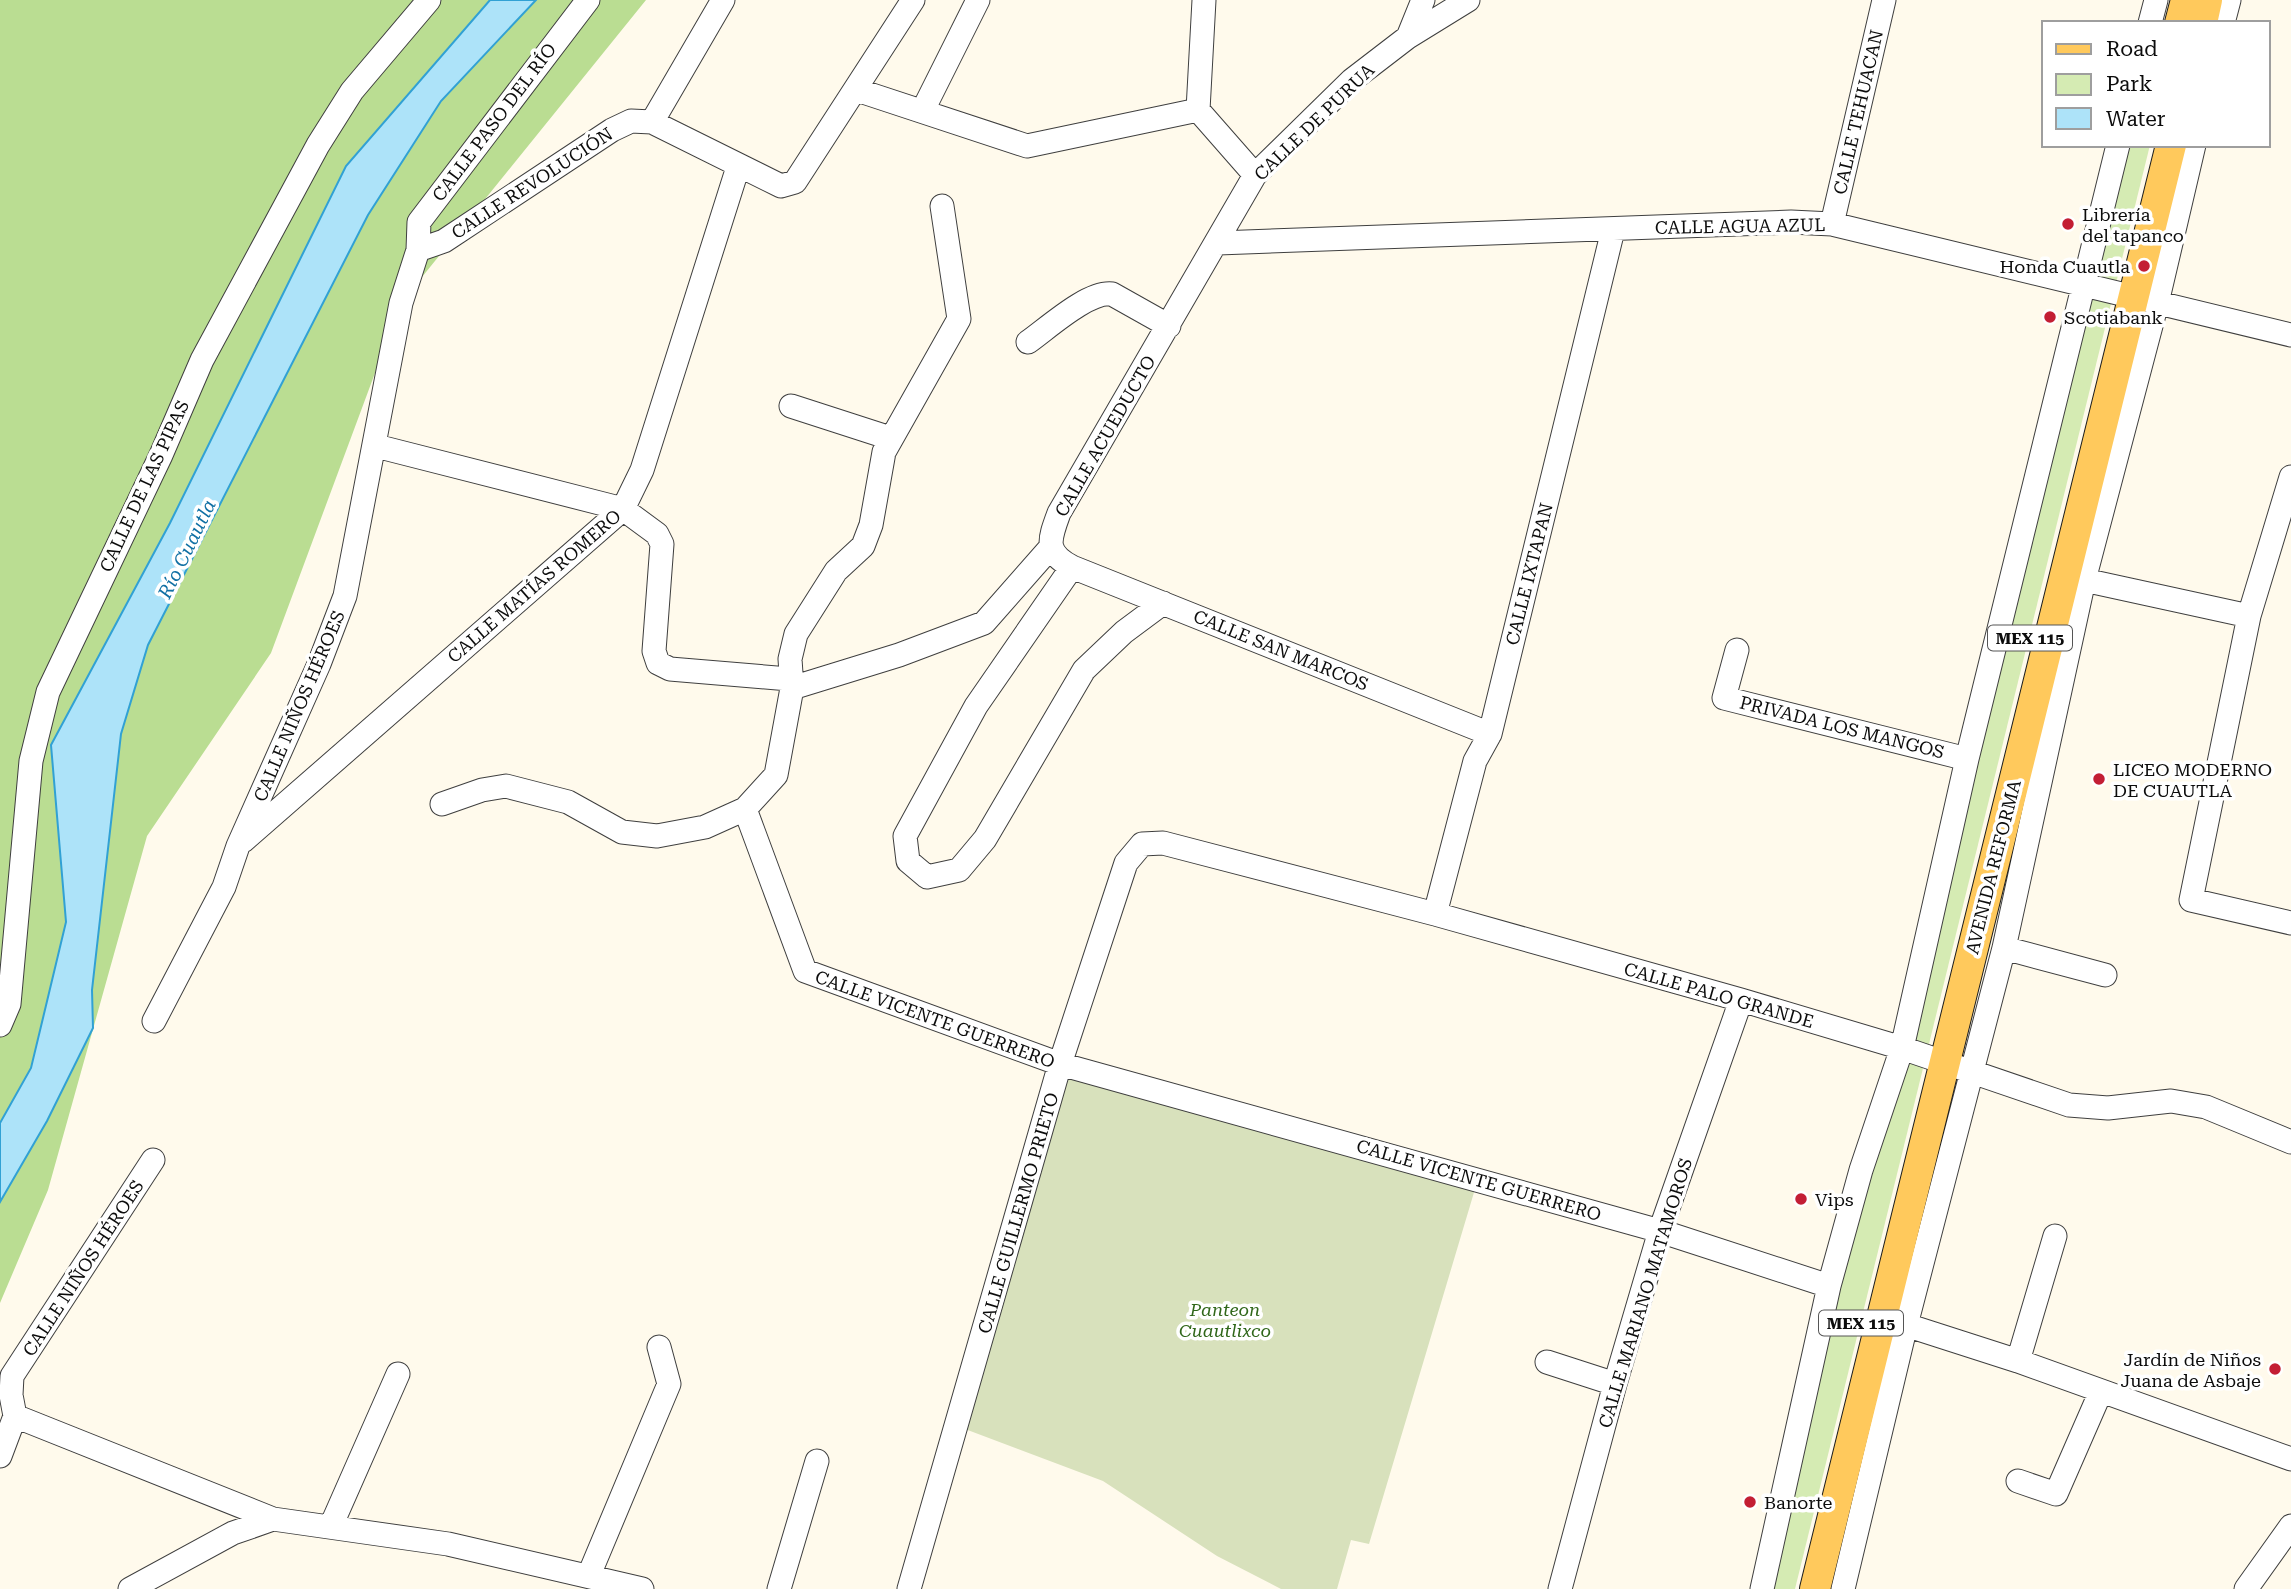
<svg xmlns="http://www.w3.org/2000/svg" width="2291" height="1589" font-family="'Roboto Serif',serif">
<style>
.green{fill:#d5ebb3}
.forest{fill:#badd92}
.cemetery{fill:#d8e1bc}
.water{fill:#ade3f9;stroke:#31a1d4;stroke-width:2}
.lines{fill:none;stroke-linecap:round;stroke-linejoin:round}
.minor-casing{stroke:#3f3f3f;stroke-width:25}
.major-casing{stroke:#1d1d1d;stroke-width:32}
.minor{stroke:#fff;stroke-width:23}
.major{stroke:#ffc95c;stroke-width:30}
.poi-dot{fill:#c31e34;stroke:#fff;stroke-width:2.5}
.labels{text-anchor:middle;dominant-baseline:central;stroke-width:7;stroke-linejoin:round;paint-order:stroke}
.shield{fill:#fff;stroke:#555;stroke-width:2}
.shield-label{font-size:16px;font-weight:bold;fill:#0c0c0c}
.street-label{font-size:18px;fill:#0c0c0c;stroke:#fff}
.poi-label{font-size:18px;fill:#0c0c0c;stroke:#fff;text-anchor:start}
.park-label{font-size:18px;font-style:italic;fill:#30671a;stroke:#fff}
.water-label{font-size:19px;font-style:italic;fill:#1070a4;stroke:#fff}
</style>
<rect width="100%" height="100%" fill="#fffaec"/>
<path class="green" d="M2118 145H2150L1795 1589H1762L1861 1170Z"/>
<path class="forest" d="M0 0H646L401 303 271 653 147 836 48 1190 0 1303Z"/>
<path class="cemetery" d="M1060 1064 1478 1179 1369 1544 1351 1540 1337 1589H1281L1217 1556 1103 1481 957 1426Z"/>
<path class="water" d="M490 0H536L441 101 368 215 148 645 121 734 92 990 93 1028 47 1121 0 1202V1123L31 1068 66 922 51 745 170 523 346 166Z"/>
<g class="lines">
<g class="minor-casing">
<path id="minor" d="M1468 0 1408 37 1352 80 1255 175 1059 513C1049 540 1044 552 1072 567L1490 734
M2150 23 2156 0
M2223 23 2229 0
M1408 37 1423 0
M857 90 1027 146 1198 110
M923 110 978 0
M1198 110 1204 0
M1198 110 1255 175
M652 122 723 0
M1832 224 1884 0
M1218 243 1791 222 1832 224 2291 335
M418 250 444 241 612 130 631 121 652 122 781 186 795 182 913 0
M1028 342C1048 328 1088 291 1112 294L1169 326
M791 406 890 438
M376 446 623 509 657 534 662 544 654 651 658 663 670 669 789 679
M2291 477 2249 616 2191 900 2291 923
M1072 567 976 706 905 836 908 861 927 877 959 870 985 839 1084 670 1124 632 1163 603
M2084 580 2249 616
M1737 650 1724 698 1967 759
M792 688 899 655 984 623 1050 548
M442 804 482 790 506 786 568 802 622 832 657 836 705 827 745 809 776 775 792 688 790 659 796 634 836 571 863 546 871 525 884 452 959 319 942 206
M745 809 805 971 1060 1064 1660 1231 1829 1286
M243 841 623 509 642 470 738 167
M1435 914 1475 761 1490 734 1613 230
M2004 948 2105 975
M154 1021 224 887 238 846 319 664 345 596 401 303 418 250 419 222 588 0
M0 1025 9 1004 31 761 48 692 161 455 202 360 318 145 352 91 429 0
M1906 1325 2018 1361 2291 1459
M2018 1361 2055 1236
M1547 1362 1615 1384
M15 1416 11 1395 12 1376 153 1160
M15 1416 273 1519
M0 1456 15 1416
M2018 1481 2056 1494 2101 1391
M331 1526 398 1374
M589 1575 669 1384 659 1347
M130 1589 233 1533 273 1519 448 1544 642 1589
M779 1589 817 1461
M909 1589 1060 1064 1126 863 1142 844 1163 843 1435 914 1741 1000 1902 1048 2069 1105 2108 1108 2171 1101 2206 1107 2291 1142
M1560 1589 1615 1384 1660 1231 1741 1000
M1762 1589 1829 1286 1861 1170 1902 1048 1967 759 2118 145
M1843 1589 1906 1325 2004 948 2084 580 2157 303 2194 145
M2246 1589 2291 1526"/>
</g>
<g class="major-casing">
<path id="major" d="M2180 23 2186 0
M2202 23 2207 0
M1815 1589 2171 145"/>
</g>
<use href="#minor" class="minor"/>
<use href="#major" class="major"/>
</g>
<g class="poi-dot">
<circle cx="2068" cy="224" r="7"/>
<circle cx="2144" cy="266" r="7"/>
<circle cx="2050" cy="317" r="7"/>
<circle cx="2099" cy="779" r="7"/>
<circle cx="1801" cy="1199" r="7"/>
<circle cx="2275" cy="1369" r="7"/>
<circle cx="1750" cy="1502" r="7"/>
</g>
<g class="labels">
<g class="shield">
<rect x="1988" y="625.5" width="84" height="25" rx="5"/>
<rect x="1819" y="1310.5" width="84" height="25" rx="5"/>
</g>
<g class="shield-label">
<text x="2030" y="638">MEX 115</text>
<text x="1861" y="1323">MEX 115</text>
</g>
<g class="street-label">
<text transform="translate(1858 112) rotate(-77)">CALLE TEHUACAN</text>
<text transform="translate(494 122) rotate(-53)">CALLE PASO DEL RÍO</text>
<text transform="translate(1314 122) rotate(-44)">CALLE DE PURUA</text>
<text transform="translate(532 183) rotate(-33)">CALLE REVOLUCIÓN</text>
<text transform="translate(1740 226) rotate(-1)">CALLE AGUA AZUL</text>
<text transform="translate(1105 436) rotate(-60)">CALLE ACUEDUCTO</text>
<text transform="translate(144 486) rotate(-65)">CALLE DE LAS PIPAS</text>
<text transform="translate(1529 574) rotate(-76)">CALLE IXTAPAN</text>
<text transform="translate(534 586) rotate(-41)">CALLE MATÍAS ROMERO</text>
<text transform="translate(1281 650) rotate(22)">CALLE SAN MARCOS</text>
<text transform="translate(299 706) rotate(-67)">CALLE NIÑOS HÉROES</text>
<text transform="translate(1842 727) rotate(14)">PRIVADA LOS MANGOS</text>
<text transform="translate(1993 867) rotate(-76)">AVENIDA REFORMA</text>
<text transform="translate(1719 995) rotate(16)">CALLE PALO GRANDE</text>
<text transform="translate(935 1019) rotate(20)">CALLE VICENTE GUERRERO</text>
<text transform="translate(1479 1180) rotate(16)">CALLE VICENTE GUERRERO</text>
<text transform="translate(1018 1213) rotate(-74)">CALLE GUILLERMO PRIETO</text>
<text transform="translate(83 1268) rotate(-57)">CALLE NIÑOS HÉROES</text>
<text transform="translate(1645 1293) rotate(-73)">CALLE MARIANO MATAMOROS</text>
</g>
<g class="poi-label">
<text x="2082" y="214">Librería<tspan x="2082" dy="21">del tapanco</tspan></text>
<text x="2130" y="266" text-anchor="end">Honda Cuautla</text>
<text x="2064" y="317">Scotiabank</text>
<text x="2113" y="769">LICEO MODERNO<tspan x="2113" dy="21">DE CUAUTLA</tspan></text>
<text x="1815" y="1199">Vips</text>
<text x="2261" y="1359" text-anchor="end">Jardín de Niños<tspan x="2261" dy="21">Juana de Asbaje</tspan></text>
<text x="1764" y="1502">Banorte</text>
</g>
<g class="park-label">
<text x="1225" y="1309">Panteon<tspan x="1225" dy="21">Cuautlixco</tspan></text>
</g>
<g class="water-label">
<text transform="translate(187 549) rotate(-64)">Río Cuautla</text>
</g>
</g>
<rect x="2042" y="21" width="228" height="126" fill="#ffffff" stroke="#9e9e9e" stroke-width="2"/>
<rect x="2056" y="44" width="35" height="10" fill="#ffc95c" stroke="#9e9e9e" stroke-width="2"/>
<text x="2106" y="56" font-size="21" fill="#0c0c0c">Road</text>
<rect x="2056" y="74" width="35" height="21" fill="#d5ebb3" stroke="#9e9e9e" stroke-width="2"/>
<text x="2106" y="91" font-size="21" fill="#0c0c0c">Park</text>
<rect x="2056" y="108" width="35" height="21" fill="#ade3f9" stroke="#9e9e9e" stroke-width="2"/>
<text x="2106" y="126" font-size="21" fill="#0c0c0c">Water</text>
</svg>
